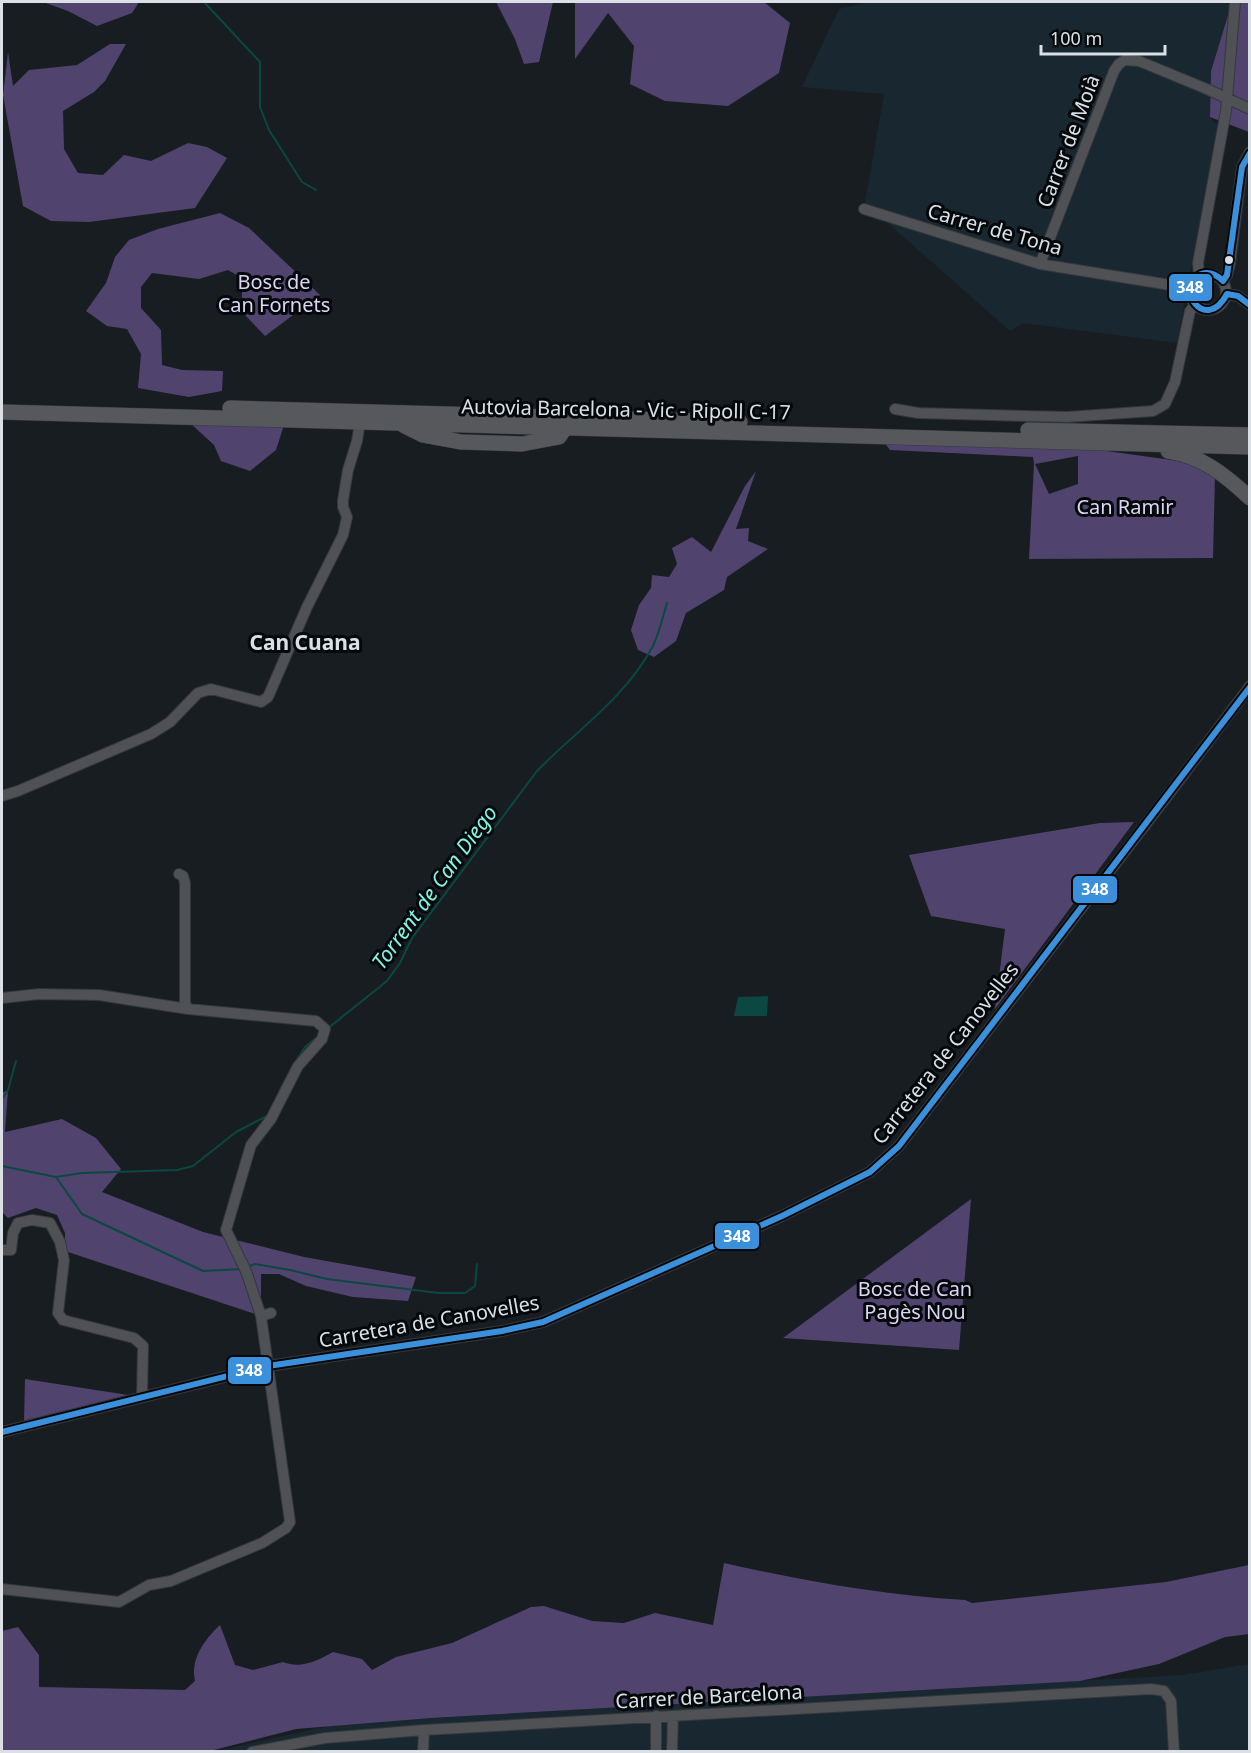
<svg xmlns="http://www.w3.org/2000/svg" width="1251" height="1753" font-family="'Noto Sans',sans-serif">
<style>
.built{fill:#192731}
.forest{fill:#50446e;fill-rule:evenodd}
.water{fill:#0b4841}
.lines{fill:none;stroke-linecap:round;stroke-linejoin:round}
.stream{stroke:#0b4841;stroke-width:2}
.minor-casing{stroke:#34383c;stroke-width:12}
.highway-casing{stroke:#34383c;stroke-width:16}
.minor{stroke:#4f5154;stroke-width:10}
.highway{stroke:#56585c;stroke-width:15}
.bus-1-casing{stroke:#05080a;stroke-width:10}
.bus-1{stroke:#3a90db;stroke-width:6}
.bus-dot{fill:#dae0e5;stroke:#05080a;stroke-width:2}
.labels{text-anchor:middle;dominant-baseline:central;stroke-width:6;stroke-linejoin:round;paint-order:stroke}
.street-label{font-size:20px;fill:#dae0e5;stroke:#05080a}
.park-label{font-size:20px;fill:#ddd5f4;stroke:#05080a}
.neighbourhood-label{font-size:21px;font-weight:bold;fill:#dae0e5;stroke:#05080a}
.water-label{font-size:21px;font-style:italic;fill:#82f5e4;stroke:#05080a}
.line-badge{stroke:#05080a;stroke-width:2}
.badge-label{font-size:16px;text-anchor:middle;font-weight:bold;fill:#fff}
</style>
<rect width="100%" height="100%" fill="#181d22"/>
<path class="built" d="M868 2H1232L1211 70 1210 117 1218 126 1177 343 1023 323 1010 331 865 203 884 94 802 87 839 9Z
M1249 1664V1751L212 1752 328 1726 431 1718 1183 1675Z"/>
<path class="forest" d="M43 2H139L132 13 97 26 68 11Z
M496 2H553L539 62 524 64 515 39Z
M575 2H764L790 23 779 73 728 106 665 101 630 84 634 46 608 13 575 59Z
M1232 2H1249V132L1210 117 1211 71Z
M110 44H126L105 81 94 92 63 111 64 149 78 173 103 175 124 155 151 161 188 143 207 147 227 158 195 208 89 222 51 221 23 206 3 95 8 52 13 86 29 70 77 65Z
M220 213 249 228 320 295 265 336 242 312V278L228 270 199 279 152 273 141 287V308L161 330 162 365 182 370 223 371 222 391 189 397 138 388 141 354 127 329 107 326 86 311 106 283 115 257 129 240 158 229Z
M189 422 284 425 276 450 250 471 221 461 214 445Z
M884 442 1078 447 1193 463 1215 475 1213 558 1029 559 1034 464 1033 457 890 450ZM1078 456V484L1049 494 1035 464Z
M756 471 736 529 749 528 748 541 768 549 727 577 724 590 686 613 676 641 654 657 638 650 631 630 639 605 651 588 652 575 669 577 677 564 672 548 692 537 711 552 745 486Z
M1134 822 995 1009 1005 929 931 916 909 855 1100 823Z
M8 1090 5 1132 62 1119 96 1138 121 1169 102 1192 203 1232 304 1257 416 1277 408 1301 353 1297 306 1286 279 1274H261V1316L65 1251V1233L57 1215 36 1208 8 1218 2 1212V1093Z
M971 1199 959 1350 783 1338Z
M25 1379 128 1395 24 1422Z
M724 1563C804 1581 883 1595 965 1600L972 1603 1166 1582 1249 1565V1634L1225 1637 1159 1664 1080 1681 431 1718 296 1729 210 1751H2V1631L18 1627 39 1655V1687L185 1690 195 1681C190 1659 205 1639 220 1625L235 1665 253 1670 283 1662C301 1669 317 1661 333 1652L362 1659 372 1670 396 1657 452 1643 531 1607 544 1606 592 1621 624 1623 655 1613 713 1625Z"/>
<path class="water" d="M768 996 767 1016H734L738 997Z"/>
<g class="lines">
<path class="stream" d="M204 2 260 62V107L269 130 302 182 316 190
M327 1029 387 981 400 963 412 938 537 771C577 730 625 698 653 646 659 633 663 617 667 603
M298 1058 305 1047 316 1038
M279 1092 289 1073
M2 1099 8 1090 16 1061
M2 1166 56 1177 82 1214 203 1271 242 1269
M56 1177 82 1173 177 1170 193 1166 236 1132 267 1116
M247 1267 255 1264 290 1270 327 1279 438 1293H465L475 1286 477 1264"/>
<g class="minor-casing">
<path id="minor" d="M864 209 1040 264 1189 288
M1040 264 1114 71 1119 64 1125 60 1139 61 1209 90 1250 109
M1190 292a18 18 0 1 1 36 0a18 18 0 1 1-36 0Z
M1199 275 1198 263 1226 111 1235 2
M1223 281 1227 275 1230 263 1242 167 1250 152
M1227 294 1238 296 1250 305
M895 409 918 413 1067 417 1153 411 1165 404 1175 382 1190 311 1195 305
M2 796 18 791 151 734 170 722 198 693 211 689 261 702 268 697 307 607 343 535 347 517 343 507V500L348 470 357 441 360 422
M179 874 183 876 185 883V1003L188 1009
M2 998 39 994 99 995 188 1009 316 1021 325 1029 322 1039 298 1066 271 1119 251 1145 226 1230 246 1271 261 1316
M2 1250H11L13 1233 18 1223 32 1220 50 1223 60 1242 64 1260 58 1313 63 1320 134 1338 143 1346 142 1396
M2 1432 268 1366 502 1331 543 1322 782 1216 870 1172 899 1146 1172 790 1250 686
M2 1589 119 1602 149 1585 171 1581 262 1543 286 1528 290 1522 261 1316 271 1313
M656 1716V1752
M252 1752 325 1738 424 1730 1151 1689 1164 1691 1171 1701 1174 1752
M423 1752 424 1730
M672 1752 673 1716"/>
</g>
<g class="highway-casing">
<path id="highway" d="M230 408 740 422
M2 412 1250 447
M403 425 423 435 461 442 522 444 559 437 565 428
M1028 430 1250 435
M1168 451C1202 456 1225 475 1250 498"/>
</g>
<use href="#minor" class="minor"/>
<use href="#highway" class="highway"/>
<g class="bus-1-casing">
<path id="bus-1" d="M1250 153 1242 167 1227 275 1223 281C1217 275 1210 271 1201 274 1173 286 1205 335 1227 294L1238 296 1250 305
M2 1432 268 1366 502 1331 543 1322 782 1216 870 1172 899 1146 1250 687"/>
</g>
<use href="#bus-1" class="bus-1"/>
</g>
<circle class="bus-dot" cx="1229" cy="260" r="5"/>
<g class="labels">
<g class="street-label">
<text transform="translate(1068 141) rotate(-69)">Carrer de Moià</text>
<text transform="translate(995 229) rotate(16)">Carrer de Tona</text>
<text transform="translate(626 409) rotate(1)">Autovia Barcelona - Vic - Ripoll C-17</text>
<text transform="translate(945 1053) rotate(-52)">Carretera de Canovelles</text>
<text transform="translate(429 1321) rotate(-10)">Carretera de Canovelles</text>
<text transform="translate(709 1696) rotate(-3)">Carrer de Barcelona</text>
</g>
<g class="park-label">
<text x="274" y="281">Bosc de<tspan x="274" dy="23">Can Fornets</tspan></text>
<text x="1125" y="506">Can Ramir</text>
<text x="915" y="1288">Bosc de Can<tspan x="915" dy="23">Pagès Nou</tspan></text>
</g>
<g class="neighbourhood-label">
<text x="305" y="642">Can Cuana</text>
</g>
<g class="water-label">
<text transform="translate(434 887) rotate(-54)">Torrent de Can Diego</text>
</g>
</g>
<g class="line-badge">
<rect x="1168" y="273" width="45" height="29" rx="6" fill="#3a90db"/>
<rect x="1072" y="875" width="46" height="29" rx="6" fill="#3a90db"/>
<rect x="714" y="1222" width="46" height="28" rx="6" fill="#3a90db"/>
<rect x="227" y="1356" width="45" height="29" rx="6" fill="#3a90db"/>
</g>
<g class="badge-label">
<text x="1190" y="293">348</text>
<text x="1095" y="895">348</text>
<text x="737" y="1242">348</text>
<text x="249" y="1376">348</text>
</g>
<rect width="1251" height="1753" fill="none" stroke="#dae0e5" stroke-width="6"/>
<path d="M1041 45v9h124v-9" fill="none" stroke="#dae0e5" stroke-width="3"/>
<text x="1050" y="45" font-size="18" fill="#dae0e5" stroke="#05080a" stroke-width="4.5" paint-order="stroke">100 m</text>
</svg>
